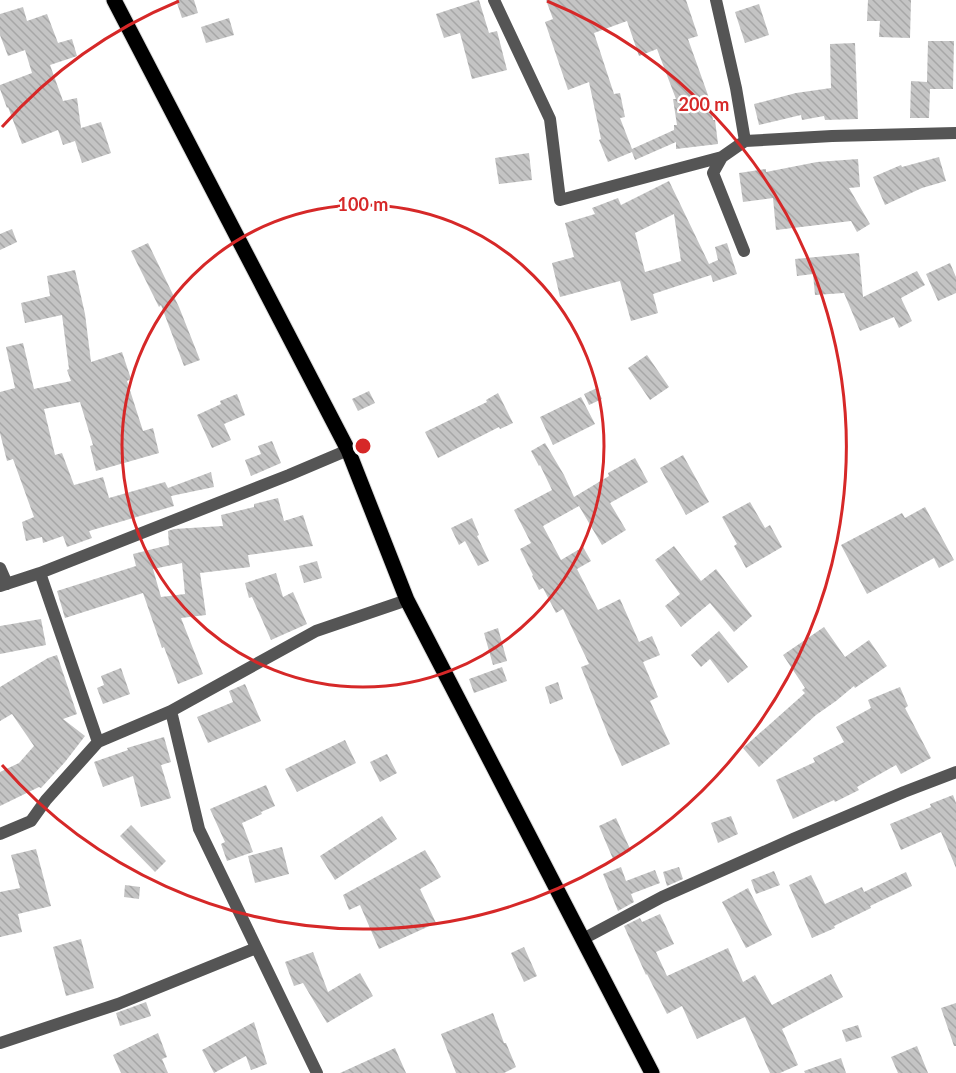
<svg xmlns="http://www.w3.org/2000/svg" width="956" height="1073" font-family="Lato,sans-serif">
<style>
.building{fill:url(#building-back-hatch);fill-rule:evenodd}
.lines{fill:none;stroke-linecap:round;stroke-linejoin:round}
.primary-casing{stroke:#dbdbdb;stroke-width:17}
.minor{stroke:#555;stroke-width:12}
.primary{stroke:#000;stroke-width:15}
.ring{fill:none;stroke:#d62828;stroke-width:3}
.centre{fill:#d62828;stroke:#fff;stroke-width:3}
.ring-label{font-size:18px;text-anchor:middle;font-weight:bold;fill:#d62828;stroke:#fff;stroke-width:4.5;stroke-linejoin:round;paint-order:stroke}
</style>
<defs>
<pattern id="building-back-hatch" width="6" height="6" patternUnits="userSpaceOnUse" patternTransform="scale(1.5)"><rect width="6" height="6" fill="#c4c4c4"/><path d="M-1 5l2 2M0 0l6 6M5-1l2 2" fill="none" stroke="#a7a7a7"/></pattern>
</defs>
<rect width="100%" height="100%" fill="#fff"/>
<path class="building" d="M176 0H194L198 13 182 18Z
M479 0 489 33 497 31 507 70 472 79 460 33 444 38 436 14Z
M546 0H686L698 36 688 39 709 98 713 120H715L718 144 676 149V142L635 160 632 152 608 162 599 140 601 139 589 82 568 90 545 22 553 19ZM627 21 639 56 657 49 676 99H673L677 125H674V130L632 149 620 118 625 117 620 93 614 94 594 33Z
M868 0H911L910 38 879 37 880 21H867Z
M759 4 769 35 745 43 735 12Z
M23 7 27 21 47 14 58 43 72 39 77 56 50 65 63 101 77 98 81 128 101 122 111 153 82 163 75 141 63 145 58 130 22 144 8 107 7 108 0 89V85L32 73 25 50 8 56 0 35V14Z
M229 18 234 35 206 43 201 27Z
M928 41H954L953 89H930L929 118H910L911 81 927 82Z
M855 43 858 119 825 120 824 116 802 120 801 115 759 125 754 104 796 93 831 88 830 44Z
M529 153 532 180 499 184 495 158Z
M939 157 946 181 922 188 885 205 873 177 901 165 902 167Z
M858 159 860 187 849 188 870 224 857 232 851 221 776 230 773 198 743 202 739 173 766 169V172L817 162Z
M669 181 709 264 718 260 715 247 727 243 737 274 713 282 711 275 653 294 658 313 631 321 620 281 560 297 552 263 574 257 565 223 595 214 592 208 618 198 621 205ZM674 214 681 261 645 272 635 233Z
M12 229 17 242 0 250V234Z
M148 243 179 307 200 360 184 366 161 305 159 307 131 251Z
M859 253 863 297 917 271 925 285 901 298 912 321 899 328 894 317 860 331 844 293 815 295 813 274 797 276 795 259Z
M950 263 956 277V293L938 301 926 274Z
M75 270 85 314 91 362 122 352 131 379 127 381 143 431 153 428 159 453 96 471 90 446 93 445 80 402 44 409 55 455 62 453 74 485 103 477 109 498 165 482 168 488 211 472 214 487 171 496 174 506 89 531 92 538 67 547 63 536 43 543 42 537 26 541 22 522 34 517 13 459 7 461 0 433V392L15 388 6 347 23 343 34 389 71 381 67 370 69 369 62 315 25 323 21 303 50 296 47 276Z
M647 355 669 387 650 400 628 368Z
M597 388 602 399 589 405 584 394Z
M369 391 375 403 358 411 352 399Z
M498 393 513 423 500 429 499 427 438 458 425 432 487 402 486 400Z
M237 394 245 415 224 424 231 440 212 448 197 415 221 404 220 401Z
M581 397 595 424 553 445 540 417Z
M272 441 281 463 251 476 245 460 261 454 258 446Z
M545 443 564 475 574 497 609 476 608 473 635 458 648 482 610 503 626 530 602 545 579 506 543 526 561 560 583 547 591 561 577 569 598 610 620 599 639 642 652 636 660 655 643 662 658 697 650 701 670 744 622 766 609 737 581 667 589 664 563 609 556 613 543 588 539 590 532 576 533 575 520 549 531 543 514 510 552 490 540 465 539 466 531 451Z
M683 455 709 502 686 515 660 468Z
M278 498 284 521 303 515 313 546 248 555 250 567 200 573 206 615 181 618 203 674 178 684 164 647 162 648 143 593 65 618 57 591 136 566 133 554 169 545 168 531 174 529 223 526 221 515 254 507V504ZM182 563 185 594 161 597 153 569Z
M750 502 765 528 770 525 782 547 746 568 734 546 737 544 722 517Z
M925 507 954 560 939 568 934 558 867 594 841 545 902 513 905 518Z
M472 518 479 535 477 536 489 561 478 566 465 541 459 545 451 528Z
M674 546 701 581 716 569 752 616 734 632 710 603 681 627 665 606 680 594 655 560Z
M317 561 322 578 304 583 299 566Z
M276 573 283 597 293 592 307 624 271 640 252 597 249 598 245 583Z
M41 619 46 645 0 654V626Z
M824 627 845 657 869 640 887 666 855 688 854 686 836 701 816 715 759 767 743 748 805 693 802 690 805 688 783 655Z
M498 628 507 661 493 665 484 633Z
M719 631 748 667 728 683 710 659 701 667 691 655Z
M57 655 77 714 63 719 85 736 65 762 41 788 39 787 0 806V772L19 763 34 746 12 714 0 721V687L48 658Z
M502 667 507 681 474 693 469 679Z
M121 668 130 694 103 704 97 688 104 685 101 676Z
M558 682 563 699 550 704 545 687Z
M245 684 261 721 208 743 197 717 233 702 229 691Z
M900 687 908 706 905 708 931 758 901 774 896 765 857 787 859 790 835 802 834 800 793 819 776 780 815 762 813 758 844 742 836 727 871 708 868 700Z
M164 737 171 762 161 765 171 798 141 807 133 776 103 787 94 762 128 750 127 748Z
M345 740 356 763 297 792 285 769Z
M387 754 397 773 380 782 370 762Z
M266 785 275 806 261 812 262 814 242 823 253 852 227 861 221 844 225 842 210 809Z
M953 795 956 803V868L941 832 901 850 890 824 931 807 930 804Z
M382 816 397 839 335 880 320 856Z
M731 816 738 834 718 843 711 823Z
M616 818 631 851 613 859 599 826Z
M131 825 166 861 155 872 120 836Z
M282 847 289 874 255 883 248 856Z
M36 849 51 906 18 914 22 932 0 937V892L20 888 11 855Z
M425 850 441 877 420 889 436 923 379 949 360 905 349 910 343 895Z
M621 867 626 881 655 870 660 883 631 894 634 902 618 911 603 874Z
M679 867 683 879 667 886 663 872Z
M774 871 780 885 756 894 751 880Z
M906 872 912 886 870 906 871 908 834 926 835 928 812 938 789 885 811 875 825 904 862 887 864 892Z
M125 885 140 887 139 899 124 897Z
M748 888 772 935 746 948 722 902Z
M660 914 674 944 656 952 667 976 728 948 743 982 755 975 772 1005 831 974 843 997 782 1029 798 1065 780 1073H770L745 1017 697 1039 682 1006 667 1014 647 974 646 975 624 926 640 918 642 922Z
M81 939 94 988 66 996 53 947Z
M524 947 537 976 524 982 511 953Z
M313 952 328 992 360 973 373 996 327 1023 303 983 294 986 285 962Z
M146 1002 151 1016 120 1026 116 1013Z
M956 1003V1046H954L941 1008Z
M493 1013 504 1043H506L516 1067 504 1073H456L441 1034Z
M254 1022 267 1064 251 1070 246 1056 214 1073 202 1050Z
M858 1025 862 1037 846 1042 842 1030Z
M158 1033 167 1057 162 1059 168 1073H121L113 1055Z
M917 1046 928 1073H898L891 1057Z
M395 1048 406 1073H340Z
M841 1058 846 1073H805L804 1071Z"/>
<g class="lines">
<g class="primary-casing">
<path id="primary" d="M114 0 348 450 407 600 652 1073"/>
</g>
<path class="minor" d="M494 0 550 119 560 200 722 157
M716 0 736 88 745 141 722 157 713 173 744 251
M745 141 832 136 956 133
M0 568 7 584
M40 573 98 742
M0 586 40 573 289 475 348 450
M171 711 199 829 317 1073
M0 834 31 821 46 800 98 742 171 711 316 631 407 600
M583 939 662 897 793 839 904 792 956 772
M0 1043 118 1004 256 948"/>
<use href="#primary" class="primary"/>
</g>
<g class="ring">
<circle cx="363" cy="446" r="241"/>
<path d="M2 127A482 482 0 0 1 179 1M547 1A482 482 0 1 1 2 765"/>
</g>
<circle cx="363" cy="446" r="9" class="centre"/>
<g class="ring-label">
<text x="704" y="111">200 m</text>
<text x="363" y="211">100 m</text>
</g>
</svg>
